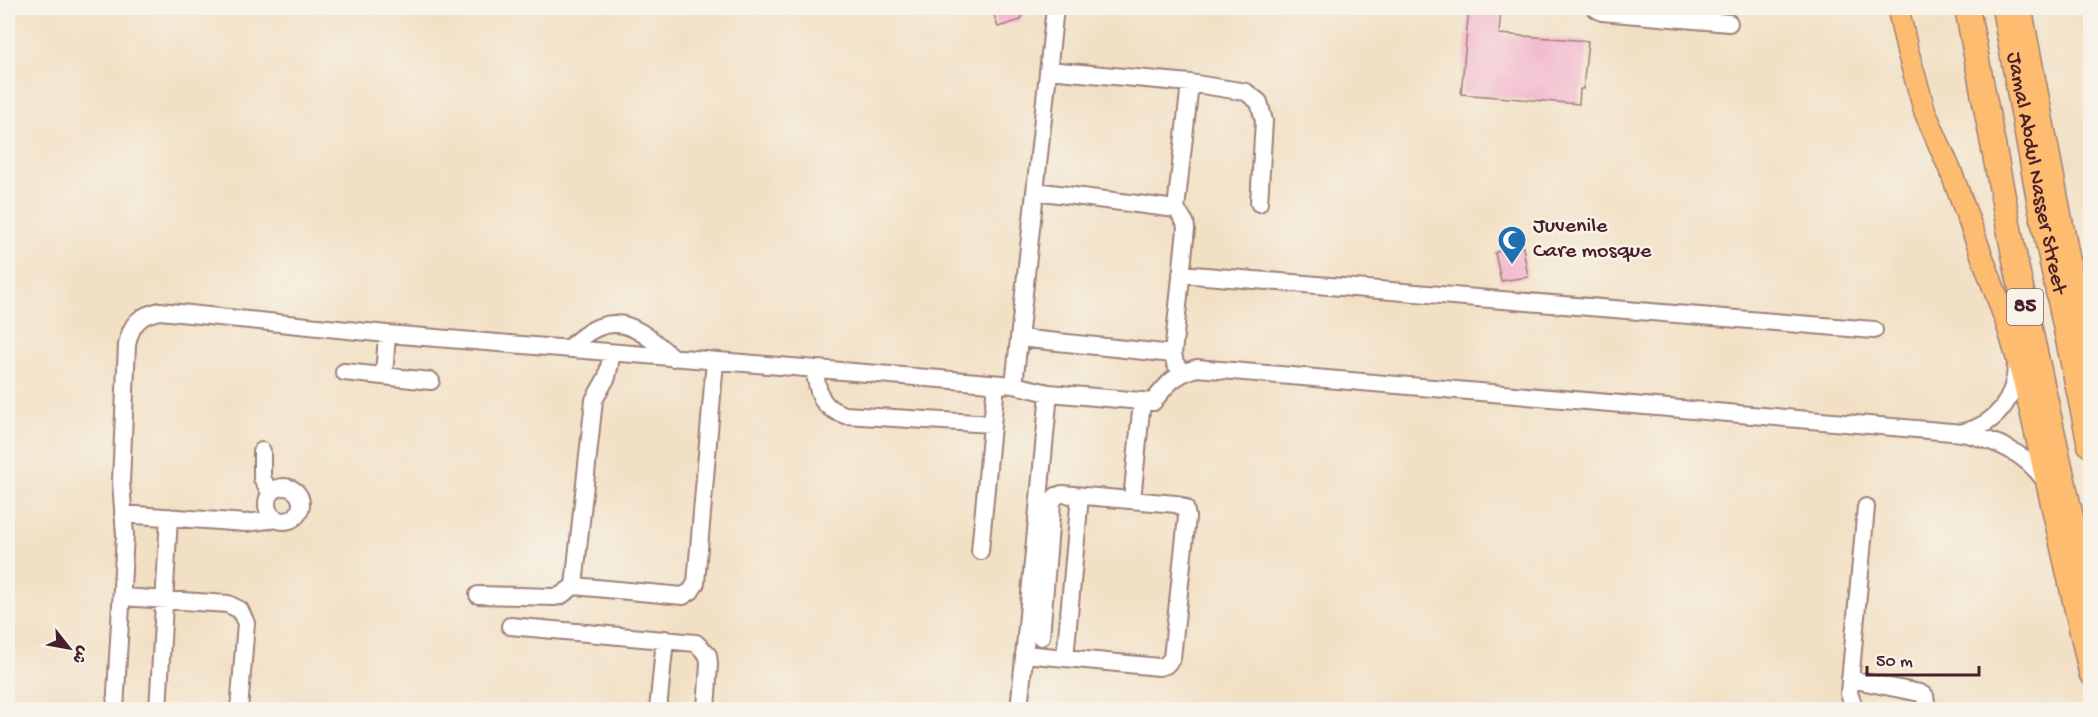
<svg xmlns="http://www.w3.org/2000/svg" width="2098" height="717" font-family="'Gochi Hand','Playpen Sans Arabic',sans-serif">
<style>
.building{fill:#f1adc7}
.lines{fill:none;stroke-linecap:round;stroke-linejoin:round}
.minor-casing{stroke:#9e8078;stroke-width:20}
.major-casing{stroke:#9e8078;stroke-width:24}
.highway-casing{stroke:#9e8078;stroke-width:27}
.minor{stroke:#fff;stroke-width:16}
.major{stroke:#fdbc70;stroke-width:21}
.highway{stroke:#fdbc70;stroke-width:24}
.labels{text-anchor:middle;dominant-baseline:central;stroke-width:5;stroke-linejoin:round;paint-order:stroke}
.shield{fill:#f7f3e8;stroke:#7e5f64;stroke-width:1.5}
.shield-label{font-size:21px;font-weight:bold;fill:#4a1f2b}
.street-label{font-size:22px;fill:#4a1f2b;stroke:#f7f3e8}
.poi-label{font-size:22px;fill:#4a1f2b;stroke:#f7f3e8;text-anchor:start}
</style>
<rect width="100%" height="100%" fill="#f7f3e8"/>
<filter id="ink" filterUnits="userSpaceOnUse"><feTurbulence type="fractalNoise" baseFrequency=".0167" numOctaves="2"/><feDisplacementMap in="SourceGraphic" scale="12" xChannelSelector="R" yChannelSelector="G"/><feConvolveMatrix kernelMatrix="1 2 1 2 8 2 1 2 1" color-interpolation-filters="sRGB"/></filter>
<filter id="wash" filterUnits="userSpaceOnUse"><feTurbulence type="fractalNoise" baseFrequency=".008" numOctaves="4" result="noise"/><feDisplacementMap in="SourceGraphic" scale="24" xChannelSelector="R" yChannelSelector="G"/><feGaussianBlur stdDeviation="1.35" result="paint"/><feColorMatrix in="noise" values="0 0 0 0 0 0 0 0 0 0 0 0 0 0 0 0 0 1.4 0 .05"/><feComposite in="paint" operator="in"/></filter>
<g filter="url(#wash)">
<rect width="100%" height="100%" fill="#f2e0c5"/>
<g id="blocks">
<path class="building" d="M996 8H1024L1021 20 998 27 993 12 997 10Z
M1469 8H1501L1499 34 1588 41 1583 89H1580L1579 104 1461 94Z
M1509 245 1523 247 1528 277 1501 281 1495 253Z"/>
</g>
</g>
<g filter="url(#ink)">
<use href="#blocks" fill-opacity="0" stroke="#9e8078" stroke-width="1.5"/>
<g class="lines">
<g class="minor-casing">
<path id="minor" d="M1595 8 1602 12 1729 23
M1048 70 1190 83 1246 92 1259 102 1264 121 1259 203
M1035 191 1176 209
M1181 274 1874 330
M1019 338 1173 354
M568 349C611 307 634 323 673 358
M612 353 607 377 594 400 574 586 683 596 691 591 696 583 715 361
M814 369C819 392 818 407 845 415L992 424
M344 372 431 381
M1182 372 1175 363 1173 354 1186 229 1185 222 1176 209 1190 83
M384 376 387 334
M1014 385 1055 8
M1964 432C1997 424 2016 398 2016 364
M262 451V478L271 494
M267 504a17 17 0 1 1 34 0a17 17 0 1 1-34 0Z
M1132 500 1142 401
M123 514 246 523 276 519
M980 551 996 384
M478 595 553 597 560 596 574 586
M122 597 228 604 240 610 246 623 239 710
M510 626 696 643 708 655 709 664 706 710
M1024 654 1159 667 1166 665 1172 658 1187 517 1185 508 1176 504 1062 494 1056 496 1052 502 1041 637
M1065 658 1080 496
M1850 679 1920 693 1925 696 1926 702 1923 710
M115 710 125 535 121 482 127 345C131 324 139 315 160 311L387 334 1014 385 1049 393 1153 402C1167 384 1175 374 1197 368L1963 433C1996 441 2025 452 2045 481
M158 710 169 517
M658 710 665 639
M1019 710 1049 393
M1855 710 1849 693 1866 507"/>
</g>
<g class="major-casing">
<path id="major" d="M1898 8 1907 49 1925 112 1951 172 2007 324 2024 382 2090 674
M2021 8 2069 259 2090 362"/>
</g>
<g class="highway-casing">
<g id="highway">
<path d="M1967 8 2016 265 2090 604"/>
<path id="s1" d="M2004 8 2040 205 2090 445"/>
</g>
</g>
<use href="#minor" class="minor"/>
<use href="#major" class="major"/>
<use href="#highway" class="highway"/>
</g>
</g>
<defs>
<g id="mosque-pin" transform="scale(1.5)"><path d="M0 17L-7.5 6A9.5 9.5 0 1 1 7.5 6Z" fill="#1f6fb2" stroke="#f7f3e8"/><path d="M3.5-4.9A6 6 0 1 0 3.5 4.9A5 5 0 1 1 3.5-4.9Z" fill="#fff"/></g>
</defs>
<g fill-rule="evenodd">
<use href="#mosque-pin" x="1512" y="240"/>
</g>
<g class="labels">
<rect class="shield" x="2007" y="289" width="36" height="36" rx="4.5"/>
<g class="shield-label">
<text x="2025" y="307">85</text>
</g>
<g class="street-label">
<text stroke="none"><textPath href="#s1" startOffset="168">Jamal Abdul Nasser Street</textPath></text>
</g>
<g class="poi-label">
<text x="1533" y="227">Juvenile<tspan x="1533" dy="25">Care mosque</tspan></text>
</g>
</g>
<rect width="2098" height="717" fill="none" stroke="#f7f3e8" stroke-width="30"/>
<g transform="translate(69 648) rotate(121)" stroke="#f7f3e8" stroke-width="4.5" paint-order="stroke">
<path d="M0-4.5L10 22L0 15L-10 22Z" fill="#4a1f2b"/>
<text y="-9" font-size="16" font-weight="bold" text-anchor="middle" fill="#4a1f2b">ش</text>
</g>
<path d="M1867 666v9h112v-9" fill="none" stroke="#4a1f2b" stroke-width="3"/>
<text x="1876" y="666" font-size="18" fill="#4a1f2b" stroke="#f7f3e8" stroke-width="4.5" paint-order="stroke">50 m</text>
</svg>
